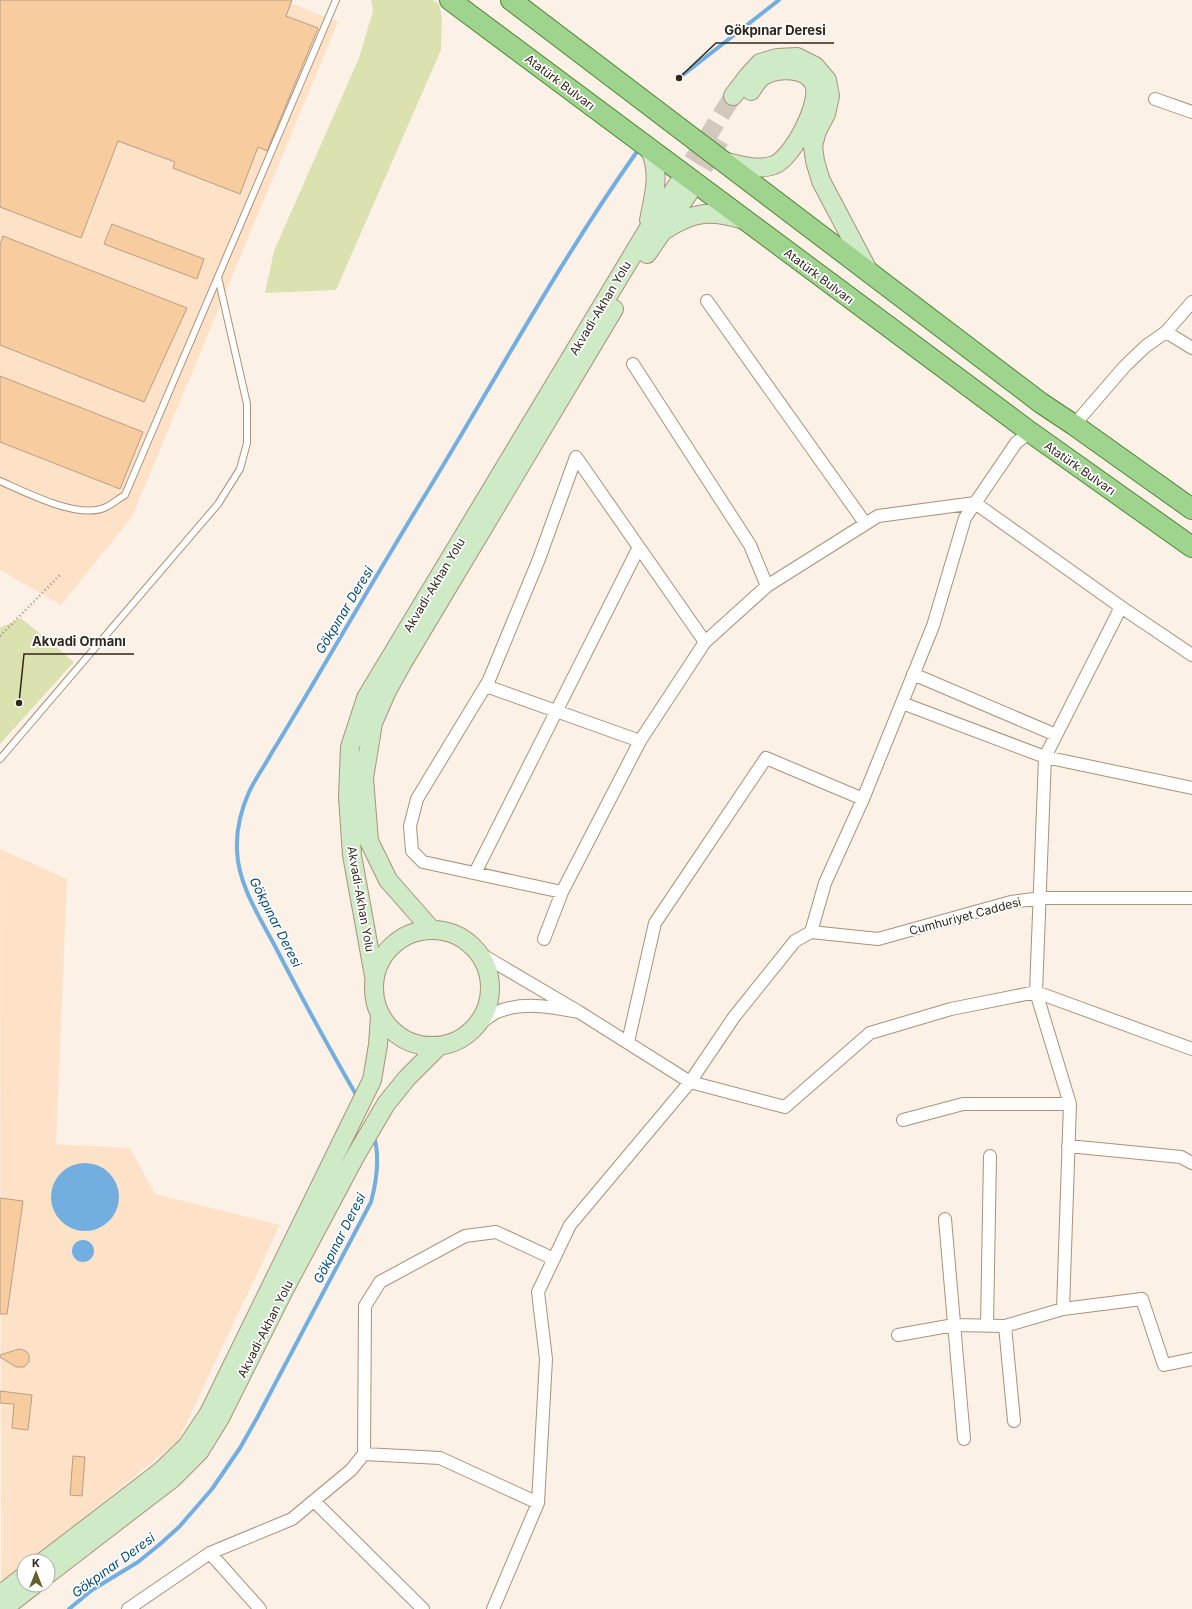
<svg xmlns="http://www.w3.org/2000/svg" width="1192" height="1609" font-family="Inter,sans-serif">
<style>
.built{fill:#fde2c7}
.green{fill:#dbe2b0}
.water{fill:#73aee0}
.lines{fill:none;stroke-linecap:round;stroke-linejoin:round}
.stream{stroke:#73aee0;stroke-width:4}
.building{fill:#f7cc9f;stroke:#b89e83}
.secondary-tunnel{stroke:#d3c8bd;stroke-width:18;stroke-dasharray:18 9;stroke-linecap:butt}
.lane-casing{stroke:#ab9277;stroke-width:8}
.street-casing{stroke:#ab9277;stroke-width:14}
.secondary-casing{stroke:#ab9277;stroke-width:20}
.primary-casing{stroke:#4e8535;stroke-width:22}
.path{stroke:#9d9287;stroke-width:2.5;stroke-dasharray:1 3;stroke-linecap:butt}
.lane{stroke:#fff;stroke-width:6}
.street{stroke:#fff;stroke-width:12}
.secondary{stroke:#cfeac7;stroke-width:18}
.primary{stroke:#9ed48e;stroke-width:20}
.labels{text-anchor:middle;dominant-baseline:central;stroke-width:3.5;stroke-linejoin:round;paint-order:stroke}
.street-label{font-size:12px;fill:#30261b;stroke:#fff}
.water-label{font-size:13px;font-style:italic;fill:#034b7a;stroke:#fff}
.leader{fill:none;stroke:#30261b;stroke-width:1.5}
.callout-dot{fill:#30261b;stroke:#fff;stroke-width:1.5}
.callout-label{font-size:13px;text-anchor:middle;font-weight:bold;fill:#30261b;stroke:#fff;stroke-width:3.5;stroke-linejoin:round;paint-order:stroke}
</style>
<rect width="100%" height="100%" fill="#fcf1e6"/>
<path class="built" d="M0 0H283L338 22 132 517 61 605 0 570Z
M0 849 67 879 56 1144 130 1148 155 1194 280 1225 178 1441 30 1561H24V1566L1 1585Z"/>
<path class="green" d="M371 0H433L439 4 442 17 441 50 336 290 265 293 274 251 359 58 373 11Z
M21 618 74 662 0 744V628Z"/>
<path class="water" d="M51 1197a34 34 0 1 1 68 0a34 34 0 1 1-68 0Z
M72 1251a11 11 0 1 1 22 0a11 11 0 1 1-22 0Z"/>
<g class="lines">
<path class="stream" d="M679 78 779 0
M358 1098C330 1050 303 1000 277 950 261 919 238 886 237 850 236 830 241 810 249 792 255 779 264 767 271 754 284 733 297 711 310 689 349 623 387 557 427 492 496 379 559 262 636 153
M69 1609 92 1590 138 1562 159 1545 179 1527 212 1489 240 1448 257 1418 371 1202C377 1180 380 1158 374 1136"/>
</g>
<path class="building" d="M0 0H292L286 16 318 28 267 151 258 147 240 194 173 168 175 162 118 141 81 238 0 207Z
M112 224 204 259 197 279 104 244Z
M3 236 187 308 144 402 0 345V245Z
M0 376 143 432 120 489 0 442Z
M0 1198 23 1201 7 1314H0Z
M19 1349 26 1351 29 1355V1362L24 1367H16L0 1357V1355Z
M0 1391 32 1395 28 1430 12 1428 14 1404 0 1403Z
M73 1456 85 1457 82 1496 70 1495Z"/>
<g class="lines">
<path class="secondary-tunnel" d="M678 184 733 96
M690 191 720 140"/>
<g class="lane-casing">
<path id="lane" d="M0 481C25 492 77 519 104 508 111 505 118 499 125 495L336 0
M0 759 218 504 240 469 247 443V404L218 277"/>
</g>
<g class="street-casing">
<path id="street" d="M1155 99 1192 112
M707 301 865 523
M1166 332 1192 348
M633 364 750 545 767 586
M1074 425 1125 366 1146 346 1166 332 1192 302
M576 457 705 642
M913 674 1056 735
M486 686 640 741
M902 703 1045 757 1192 788
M475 873 639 547
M562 892 423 862 412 851 410 826 417 799 489 680 539 559 576 457
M811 932 878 939 1011 902 1041 898H1192
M544 939 562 892 640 741 705 642 767 586 878 516 975 503 1121 607 1192 655
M579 1012 690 1082 785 1107 870 1033 951 1009 1036 992 1192 1049
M479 1024C485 1020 491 1015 497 1012 524 1001 552 1007 579 1012L479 953
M628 1042 655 923 766 758 863 799
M903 1120 963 1104H1070
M1068 1146 1181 1157 1192 1163
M945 1219 964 1439
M1063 1309 1070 1104 1036 992 1045 757 1121 607
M987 1326 990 1156
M1005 1326 1014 1421
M898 1335 954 1325 1005 1326 1063 1309 1142 1299 1164 1365 1192 1359
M364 1454 365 1306 380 1282 465 1236 496 1232 554 1259
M314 1501 423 1609
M210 1553 260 1609
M128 1609 210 1553 292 1519 351 1470 364 1454 440 1458 538 1503
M493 1609 538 1503 546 1359 538 1292 570 1225 690 1082 734 1017 795 941 811 932 825 883 863 799 933 626 965 518 1016 443 1030 432"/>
</g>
<g class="secondary-casing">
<path id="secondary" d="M733 96 748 76 760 63 777 58 797 57 815 66 827 80 830 96 826 114 817 131 813 146 815 161 821 181 869 272
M649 148C661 171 654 196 649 220
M723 161C738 165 758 171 774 165 792 159 822 102 814 84 806 67 779 68 765 75 759 78 754 86 751 91
M665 230C694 211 711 210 744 220
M647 254 690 191
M431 929 388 880 369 841 364 778 373 723 387 691 403 662 614 309
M374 988a58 58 0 1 1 116 0a58 58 0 1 1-116 0Z
M374 976 352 855 348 797 350 747 366 698 647 231 678 184
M44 1561 160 1472 187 1446 209 1413 372 1080 378 1045 380 1015
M48 1574 173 1478 199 1452 220 1418 283 1292 356 1155 386 1104 407 1078 439 1046
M0 1595 24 1576
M3 1609 34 1585"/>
</g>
<g class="primary-casing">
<path id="primary" d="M450 0 1030 432 1192 547
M511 0 1041 403 1074 425 1192 509"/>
</g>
<path class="path" d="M0 636 60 575"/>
<use href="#lane" class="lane"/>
<use href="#street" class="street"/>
<use href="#secondary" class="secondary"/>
<use href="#primary" class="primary"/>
</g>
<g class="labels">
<g class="street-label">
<text transform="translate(560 82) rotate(37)">Atatürk Bulvarı</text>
<text transform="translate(819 276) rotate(37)">Atatürk Bulvarı</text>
<text transform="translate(600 308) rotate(-59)">Akvadi-Akhan Yolu</text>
<text transform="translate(1080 468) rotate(35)">Atatürk Bulvarı</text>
<text transform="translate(434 585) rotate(-59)">Akvadi-Akhan Yolu</text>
<text transform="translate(361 899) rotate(80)">Akvadi-Akhan Yolu</text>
<text transform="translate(965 916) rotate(-15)">Cumhuriyet Caddesi</text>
<text transform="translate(265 1329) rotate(-63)">Akvadi-Akhan Yolu</text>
</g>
<g class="water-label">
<text transform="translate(344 610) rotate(-59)">Gökpınar Deresi</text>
<text transform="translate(276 922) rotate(63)">Gökpınar Deresi</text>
<text transform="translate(339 1238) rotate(-63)">Gökpınar Deresi</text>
<text transform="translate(113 1565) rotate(-36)">Gökpınar Deresi</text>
</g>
</g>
<path class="leader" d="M679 78L716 43H834M19 703L24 654H134"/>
<g class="callout-dot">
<circle cx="679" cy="78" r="4"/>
<circle cx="19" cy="703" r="4"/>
</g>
<g class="callout-label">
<text x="775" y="35">Gökpınar Deresi</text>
<text x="79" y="646">Akvadi Ormanı</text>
</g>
<g transform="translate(36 1573)"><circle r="19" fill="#ffffff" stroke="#aca8a4"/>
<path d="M0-3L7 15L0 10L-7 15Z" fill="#645f2c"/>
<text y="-6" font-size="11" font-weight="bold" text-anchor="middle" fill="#30261b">K</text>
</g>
</svg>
